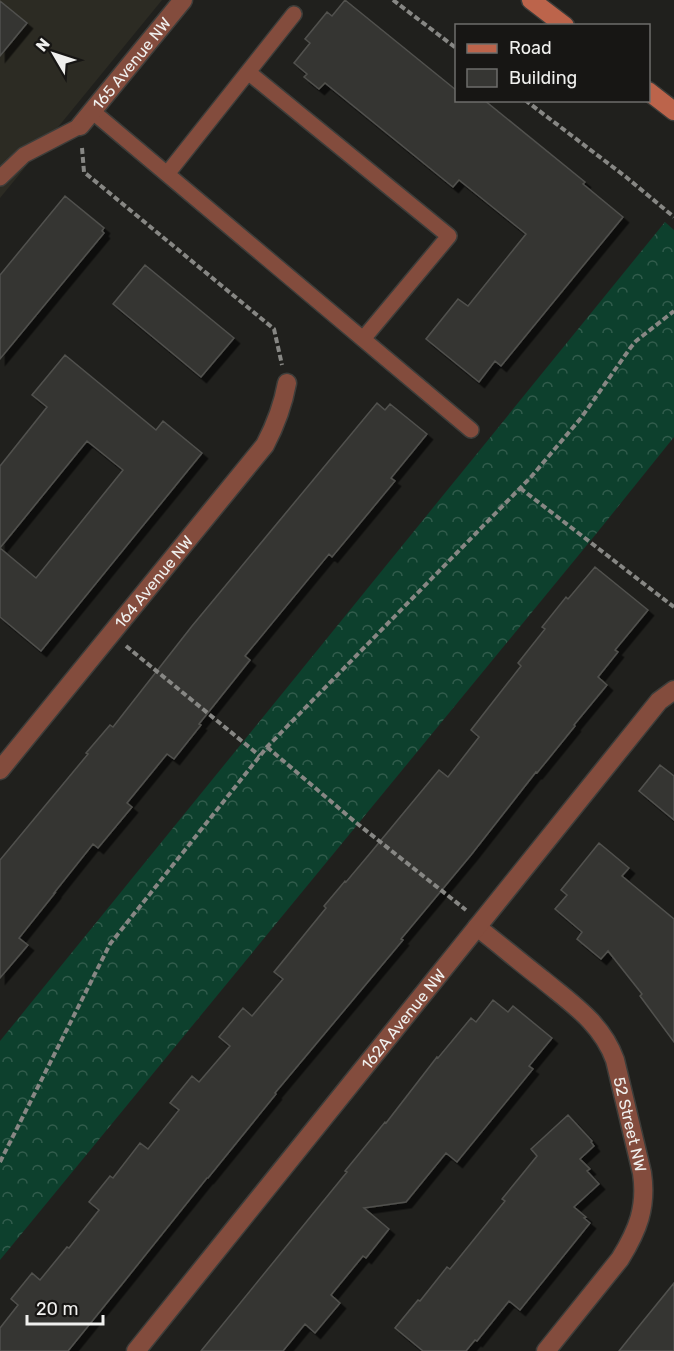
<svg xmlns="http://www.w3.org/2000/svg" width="674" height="1351" font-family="Rubik,sans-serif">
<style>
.built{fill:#2c2b23}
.forest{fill:url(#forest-crowns)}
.building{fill:#363633;stroke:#51514e;stroke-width:1.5;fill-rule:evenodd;filter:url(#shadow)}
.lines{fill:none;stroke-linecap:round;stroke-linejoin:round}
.lane-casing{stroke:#3d3d3a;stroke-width:18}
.street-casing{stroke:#3d3d3a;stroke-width:21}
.secondary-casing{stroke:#3d3d3a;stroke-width:21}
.path{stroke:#878784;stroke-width:4;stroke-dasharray:6 3;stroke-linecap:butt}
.lane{stroke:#834c3d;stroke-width:15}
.street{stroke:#834c3d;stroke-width:18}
.secondary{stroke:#bc644b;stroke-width:18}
.labels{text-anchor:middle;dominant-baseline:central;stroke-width:5;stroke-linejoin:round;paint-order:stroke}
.street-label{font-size:16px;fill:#f0f0ee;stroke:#171614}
</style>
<defs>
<pattern id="forest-crowns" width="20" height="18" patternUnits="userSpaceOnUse" patternTransform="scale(1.5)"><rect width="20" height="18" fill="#0d402d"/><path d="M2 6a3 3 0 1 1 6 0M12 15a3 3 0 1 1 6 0" fill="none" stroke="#315c4c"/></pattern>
<filter id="shadow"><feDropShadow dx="5.5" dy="5.5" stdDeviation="0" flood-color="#0009"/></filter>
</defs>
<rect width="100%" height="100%" fill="#20201d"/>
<path class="built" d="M0 0H162L0 198Z"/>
<path class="forest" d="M665 222 674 230V437L596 534 0 1260V1041Z"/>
<path class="building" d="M345 0 456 90V100H484L585 182 583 184 623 217 501 366 495 361 479 382 426 339 458 299 468 306 526 234 459 180 453 187 325 83 319 89 304 77 307 74 294 63 310 43 305 39 327 12 332 16Z
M0 1 27 23 0 56Z
M65 196 104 228 102 231 104 233 0 359V275Z
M145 265 234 338 201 377 113 304Z
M65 355 156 430 163 421 202 453 41 651 0 617V466L47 407 32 395ZM87 441 123 470 36 578 0 548Z
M377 403 385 410 390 404 427 434 391 478 395 481 361 522 332 557 329 554 245 656 250 660 199 724 201 725 174 759 167 754 127 803 132 807 98 848 93 844 54 893H55L19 938 28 945 0 978V860L88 754 86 753 110 725 113 727 192 626Z
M595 567 648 610 615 650 618 652 598 677 607 685 574 725 575 726 537 773 536 772 471 855 401 939 403 940 275 1093 276 1094 208 1178H207L123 1283 68 1351H0V1328L18 1305 11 1299 32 1273 40 1280 67 1247 69 1248 99 1210 89 1202 110 1176 113 1178 140 1143 148 1149 179 1110 170 1103 192 1076 199 1082 230 1046 219 1037 243 1008 252 1016 283 979 274 972 326 908 324 906 345 881 346 882 372 851 439 770 448 777 479 737 471 730 521 666 518 663 545 629 542 627 566 597 568 599Z
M660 765 674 776V820L639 791Z
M599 843 629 868 622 876 674 919V1042L640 996 642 994 608 951 601 959 577 939 582 932 555 909 567 895 561 890Z
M493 1000 508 1012 513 1006 552 1038 529 1066 533 1069 457 1162 446 1153 406 1202 364 1208 389 1229 366 1258 363 1256 331 1295 340 1303 315 1333 305 1324 283 1351H201L347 1172 345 1171 385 1122 386 1123 437 1057 438 1058 471 1018 476 1022Z
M568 1115 592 1141 591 1142 594 1146 580 1159 590 1169 587 1171 599 1184 574 1207 586 1217 584 1218 590 1223 520 1310 509 1301 477 1341 475 1340 466 1351H423L395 1328 418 1300 420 1301 447 1267 450 1269 505 1201 502 1199 537 1156 531 1149Z
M674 1283V1351H619L635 1331Z"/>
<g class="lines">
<g class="lane-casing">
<path id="lane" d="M248 72 449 236 363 339
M92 111 471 430
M167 174 294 14
M0 178 24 155 80 126"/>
</g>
<g class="street-casing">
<g id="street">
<path id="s1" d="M80 126 183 0"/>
<path id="s2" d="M0 770 265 445C276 424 283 405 287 383"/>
<path id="s3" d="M477 927C499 944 520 962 542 979 571 1003 602 1023 615 1060L642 1173C647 1207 638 1230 620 1259L546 1351"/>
<path id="s4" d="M136 1351 659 701 674 690"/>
</g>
</g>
<g class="secondary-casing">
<path id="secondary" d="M531 0 565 26
M648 91 674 111"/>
</g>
<path class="path" d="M393 0 456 48
M525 100 626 177 674 217
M82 148 84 172 274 329 282 365
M520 488 674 607
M126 646 260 756
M267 747 354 821 466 910
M0 1162 110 944 267 747 531 477 581 418 631 347 636 341 674 311"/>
<use href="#lane" class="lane"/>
<use href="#street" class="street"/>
<use href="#secondary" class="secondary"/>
</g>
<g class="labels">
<g class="street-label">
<text stroke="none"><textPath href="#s1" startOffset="81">165 Avenue NW</textPath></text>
<text stroke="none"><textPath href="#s2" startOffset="243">164 Avenue NW</textPath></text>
<text stroke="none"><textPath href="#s4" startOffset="426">162A Avenue NW</textPath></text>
<text stroke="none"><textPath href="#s3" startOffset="260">52 Street NW</textPath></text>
</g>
</g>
<rect x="455" y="24" width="195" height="78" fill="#171614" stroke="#6e6d6b" stroke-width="1.5"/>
<rect x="467" y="44" width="30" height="9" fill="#bc644b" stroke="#6e6d6b" stroke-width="1.5"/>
<text x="509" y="54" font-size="18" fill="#f0f0ee">Road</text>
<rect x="467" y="69" width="30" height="18" fill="#363633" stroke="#6e6d6b" stroke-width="1.5"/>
<text x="509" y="84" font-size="18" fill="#f0f0ee">Building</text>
<g transform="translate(54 54) rotate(309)" stroke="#171614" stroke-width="4.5" paint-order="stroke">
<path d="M0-4.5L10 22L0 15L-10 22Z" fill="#f0f0ee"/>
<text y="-9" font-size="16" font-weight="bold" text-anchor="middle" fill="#f0f0ee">N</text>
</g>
<path d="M27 1315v9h76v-9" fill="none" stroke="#f0f0ee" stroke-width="3"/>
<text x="36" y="1315" font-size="18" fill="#f0f0ee" stroke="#171614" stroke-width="4.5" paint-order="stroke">20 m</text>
</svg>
